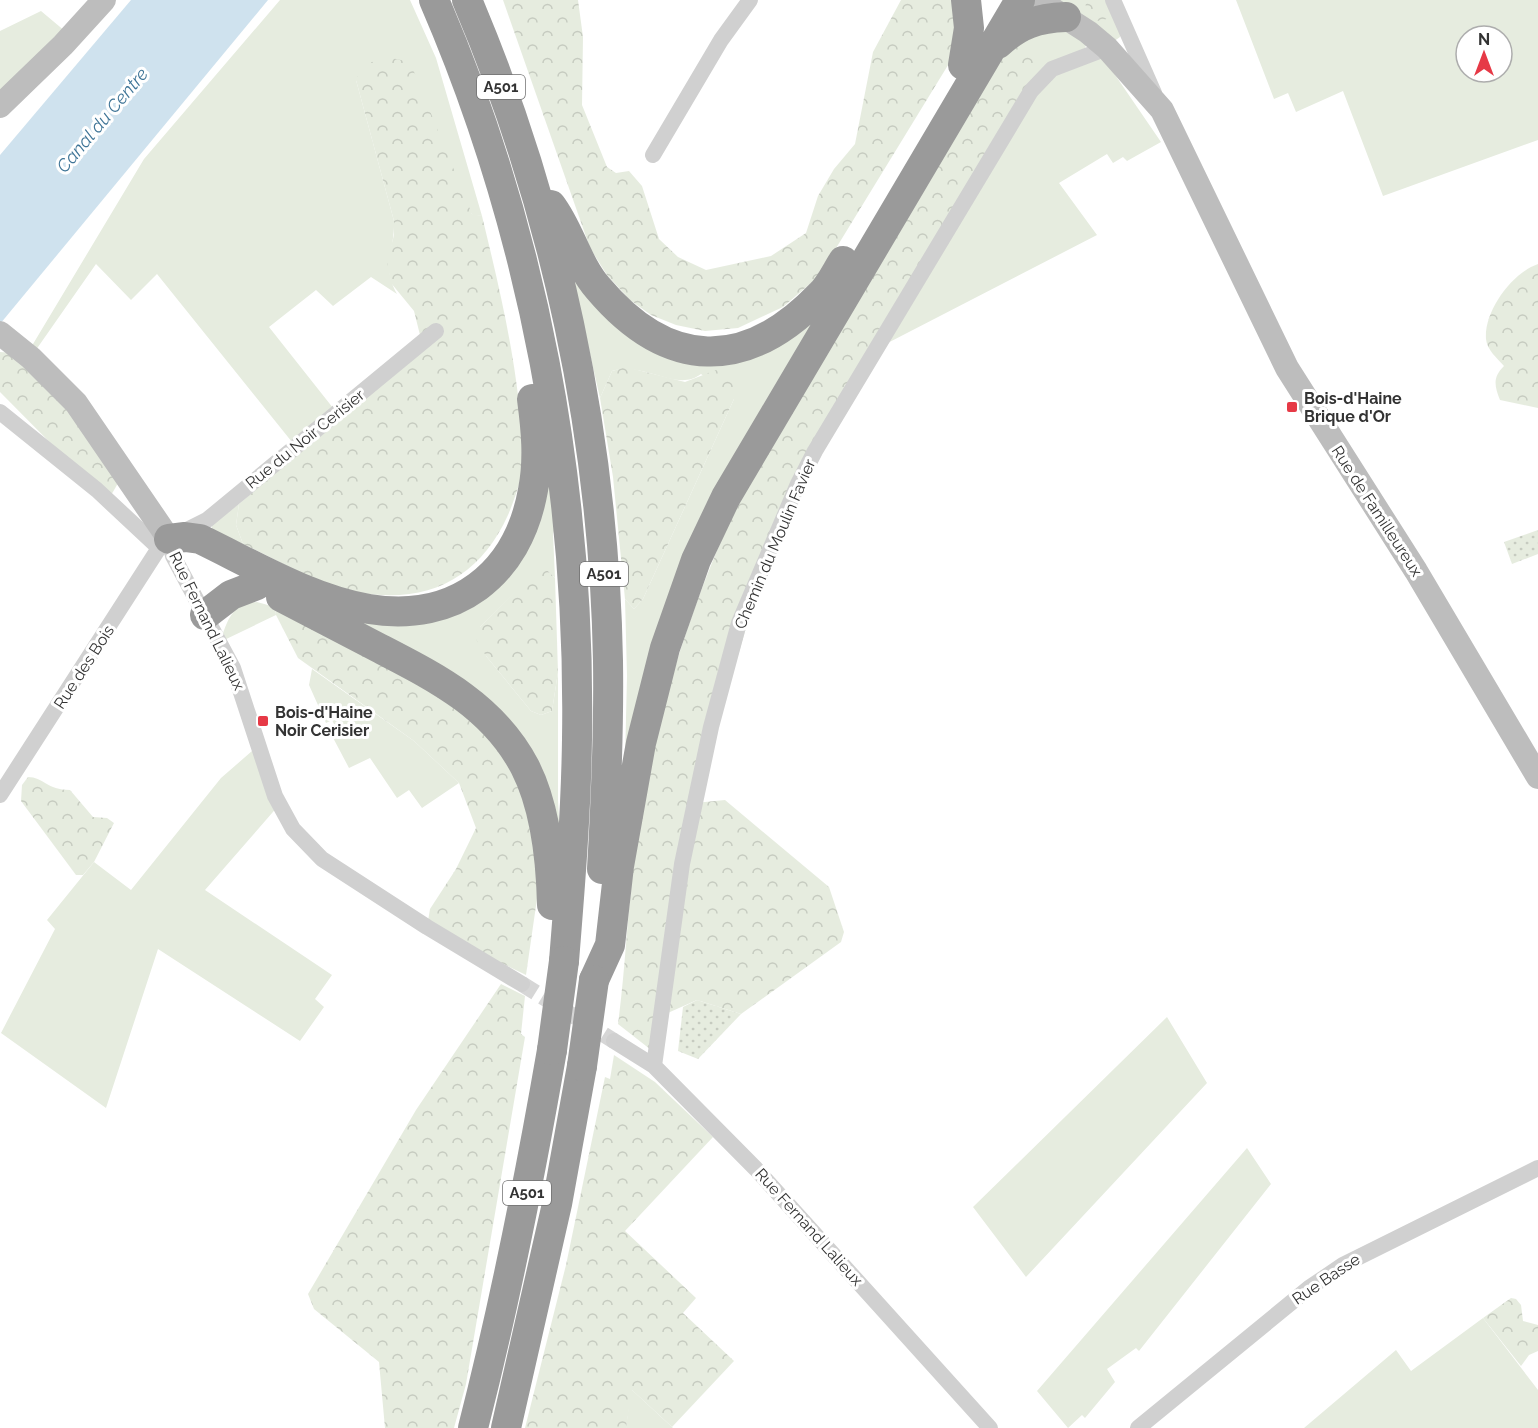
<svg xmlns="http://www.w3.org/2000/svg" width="1538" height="1428" font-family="Raleway,sans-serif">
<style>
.grass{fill:#e6ecdf;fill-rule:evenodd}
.forest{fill:url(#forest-crowns)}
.park{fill:url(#park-dots)}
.water{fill:#cfe2ee}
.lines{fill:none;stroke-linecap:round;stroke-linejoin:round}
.street-tunnel{stroke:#d6d6d6;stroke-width:16;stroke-dasharray:16 8;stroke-linecap:butt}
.street{stroke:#d0d0d0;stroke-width:16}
.secondary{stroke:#bdbdbd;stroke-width:24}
.highway{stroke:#9a9a9a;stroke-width:30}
.highway-bridge{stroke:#9a9a9a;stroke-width:30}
.poi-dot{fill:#e63946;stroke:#fff;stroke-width:2}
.labels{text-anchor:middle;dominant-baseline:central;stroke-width:6;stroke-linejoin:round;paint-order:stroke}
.shield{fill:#fff;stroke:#707070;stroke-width:1.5}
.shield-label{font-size:15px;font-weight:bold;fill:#333}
.poi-label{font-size:16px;font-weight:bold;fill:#333;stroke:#fff;text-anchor:start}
.street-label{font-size:16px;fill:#333;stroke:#fff}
.water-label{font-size:18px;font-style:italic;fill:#3f7597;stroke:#fff}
</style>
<defs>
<pattern id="forest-crowns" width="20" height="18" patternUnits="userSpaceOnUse" patternTransform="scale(1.5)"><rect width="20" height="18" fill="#e6ecdf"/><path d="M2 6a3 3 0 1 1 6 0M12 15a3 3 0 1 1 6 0" fill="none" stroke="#c6cbc0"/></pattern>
<pattern id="park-dots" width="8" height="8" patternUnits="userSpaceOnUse" patternTransform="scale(1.5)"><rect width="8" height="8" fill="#e6ecdf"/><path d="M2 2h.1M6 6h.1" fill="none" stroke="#c6cbc0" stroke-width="1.8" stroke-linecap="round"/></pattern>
</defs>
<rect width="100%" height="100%" fill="#fff"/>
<path class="grass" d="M280 0H410L436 58 482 216 473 215 356 80 394 221C395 250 381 266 397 294L371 277 333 306 316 290 269 327 337 413 296 447 157 274 131 300 96 264 31 357 27 354 144 159Z
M1053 0H1107L1121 33 1120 37 1113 42Z
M1236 0H1538V140L1383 196 1343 91 1296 112 1288 93 1274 99ZM1466 36H1502V72H1466Z
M41 11 72 37 0 106V31Z
M1052 26 1087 40 1085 49 1107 48 1111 69 1161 142 1127 161 1123 157 1113 163 1107 154 1059 183 1097 235 876 349 1016 40Z
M573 279 701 360 824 299 625 761 627 676 625 599 634 609 643 599 734 399 701 374C677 393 644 361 612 371L600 398Z
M542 433 557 521 553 534 555 578 548 571H537L480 627 486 656 531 711 541 715 552 711 558 672V800L562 876 305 599 482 597Z
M239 504 236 525 243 544 212 530V523Z
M257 602 275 607 276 615 220 642C228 620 231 604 257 602Z
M312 669 414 741 459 783 422 808 409 790 397 798 370 758 349 768 330 732 336 728 332 720 326 723 309 685Z
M259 745 279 805 205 890 332 975 315 999 324 1007 300 1041 158 949 106 1108 1 1033 55 929 47 920 94 862 131 890 221 778Z
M1167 1017 1207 1083 1026 1277 973 1207Z
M1247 1148 1271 1184 1139 1351 1136 1348 1107 1369 1115 1382 1085 1418 1082 1415 1068 1428 1037 1391Z
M1483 1318 1538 1390V1428H1304L1396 1350 1411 1371Z
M631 1389 673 1428H626Z"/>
<path class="forest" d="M503 0H578L583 37 582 105 607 167 616 173 629 171 642 186 659 239 678 257 706 270 771 256 806 233 818 196 834 169 855 144 873 52 901 0H958L953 57 819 276 783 307 738 328 705 331 676 325 651 315 630 300 607 275 590 248Z
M1082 0H1107L1111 9 1108 18C1100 23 1091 21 1085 14L1086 1Z
M1016 40 1025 42C1039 60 1036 70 1031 91L876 349 767 556 695 803 725 800 829 887 844 932 841 942 741 1014 697 1000 661 1016 655 1053 618 1024C625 972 627 921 633 869 648 741 685 615 740 499L995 63Z
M387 57 410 62 472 214 482 216C497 278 512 340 519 404 521 418 525 434 525 449 524 471 517 494 508 515 479 579 427 605 356 592 319 585 278 560 243 544L236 525 239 504 422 343 414 311 391 283 387 262 394 235V221L356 80 363 65Z
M1538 264V408L1500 400C1494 385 1493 377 1504 366 1497 358 1487 350 1486 339 1484 311 1512 273 1538 264Z
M0 352 27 354 121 478 110 497 97 490 0 392Z
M626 367 685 382 716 370 726 373 736 384 734 399 643 599 634 609 625 599 613 477 600 398 612 371Z
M537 570 548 571 555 578 558 672 552 711 541 715 531 711 486 656 476 639 480 627Z
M275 607 449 694 518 771 541 871 526 975 427 927 430 909 456 869 476 828 459 783 414 741 298 658 276 615Z
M28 777C43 777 47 790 70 790L93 817 107 818 114 823 94 862 83 875H76L21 801 22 785Z
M501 984 525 996 521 1034 525 1037 466 1384 454 1428H385L379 1362 314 1309 308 1294 416 1110Z
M614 1055 655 1082 713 1137 625 1231 696 1298 683 1313 734 1361 672 1427 632 1390 626 1428H525L566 1265 605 1077 610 1079Z
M1511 1298 1516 1299 1521 1305 1523 1321 1538 1325V1351L1529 1355 1521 1366 1483 1318Z"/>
<path class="park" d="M1538 530V554L1512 564 1504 542Z
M697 1000 741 1014 698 1059 678 1051 683 1007Z"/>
<path class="water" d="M131 0H268L0 324V155Z"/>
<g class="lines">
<path class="street-tunnel" d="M522 984 614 1041"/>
<path class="street" d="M1113 0 1154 93
M653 155 721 40 750 0
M0 412 97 490 159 548
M169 539 173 556 233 668 275 796 293 829 322 859 427 927 522 984
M0 795 159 548 169 539 207 520 436 331
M614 1041 654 1066 756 1169 990 1428
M654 1066 682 864 711 727 739 623 798 484 815 451 1031 91 1052 69 1107 48
M1138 1428 1309 1288 1343 1265 1538 1168"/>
<path class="secondary" d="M1038 0 1088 32 1107 48 1162 110 1287 368 1416 571 1538 777
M0 106 63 45 104 0
M0 333 31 358 76 403 169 539"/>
<path class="highway" d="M434 0C534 231 581 488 577 739 576 813 570 887 564 961
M467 0C555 207 604 436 608 661 609 731 606 800 602 869
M998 44C1019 24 1038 18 1066 17
M963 65 969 28 966 0
M551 205C570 230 577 264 598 288 668 371 746 372 820 295 830 286 836 272 843 261
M169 539 185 537 200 539C254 565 310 599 369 609 455 623 518 575 533 490 539 460 536 429 532 399
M281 597C314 614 347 631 379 648 437 678 493 706 525 767 546 808 551 860 552 905
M205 615 231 595 257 585
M594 980 610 945 619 866 641 743 665 648 696 560 726 497 1020 0
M473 1428C505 1303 530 1177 552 1050
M506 1428 557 1204 582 1066"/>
<path class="highway-bridge" d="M552 1050 564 961
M582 1066 594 980"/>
</g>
<g class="poi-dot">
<rect x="1286" y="401" width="12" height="12" rx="3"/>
<rect x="257" y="715" width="12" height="12" rx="3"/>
</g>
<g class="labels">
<g class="shield">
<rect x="477" y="75" width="48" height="24" rx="4.5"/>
<rect x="580" y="562" width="48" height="24" rx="4.5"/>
<rect x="503" y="1181" width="48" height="24" rx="4.5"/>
</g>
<g class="shield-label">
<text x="501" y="87">A501</text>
<text x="604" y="574">A501</text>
<text x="527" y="1193">A501</text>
</g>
<g class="poi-label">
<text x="1304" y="398">Bois-d'Haine<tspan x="1304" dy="18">Brique d'Or</tspan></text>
<text x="275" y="712">Bois-d'Haine<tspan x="275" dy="18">Noir Cerisier</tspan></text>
</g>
<g class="street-label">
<text transform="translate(305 439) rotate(-39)">Rue du Noir Cerisier</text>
<text transform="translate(1377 511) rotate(57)">Rue de Familleureux</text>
<text transform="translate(775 544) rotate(-67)">Chemin du Moulin Favier</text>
<text transform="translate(207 621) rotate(64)">Rue Fernand Lalieux</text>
<text transform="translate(84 667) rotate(-57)">Rue des Bois</text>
<text transform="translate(809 1227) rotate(48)">Rue Fernand Lalieux</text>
<text transform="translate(1326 1279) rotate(-34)">Rue Basse</text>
</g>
<g class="water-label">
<text transform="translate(102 120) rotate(-50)">Canal du Centre</text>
</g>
</g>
<g transform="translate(1484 54)"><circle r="28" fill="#ffffff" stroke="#adadad" stroke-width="1.5"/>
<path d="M0-4.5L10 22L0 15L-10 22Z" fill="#e63946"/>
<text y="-9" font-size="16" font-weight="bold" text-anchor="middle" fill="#333333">N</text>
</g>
</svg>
